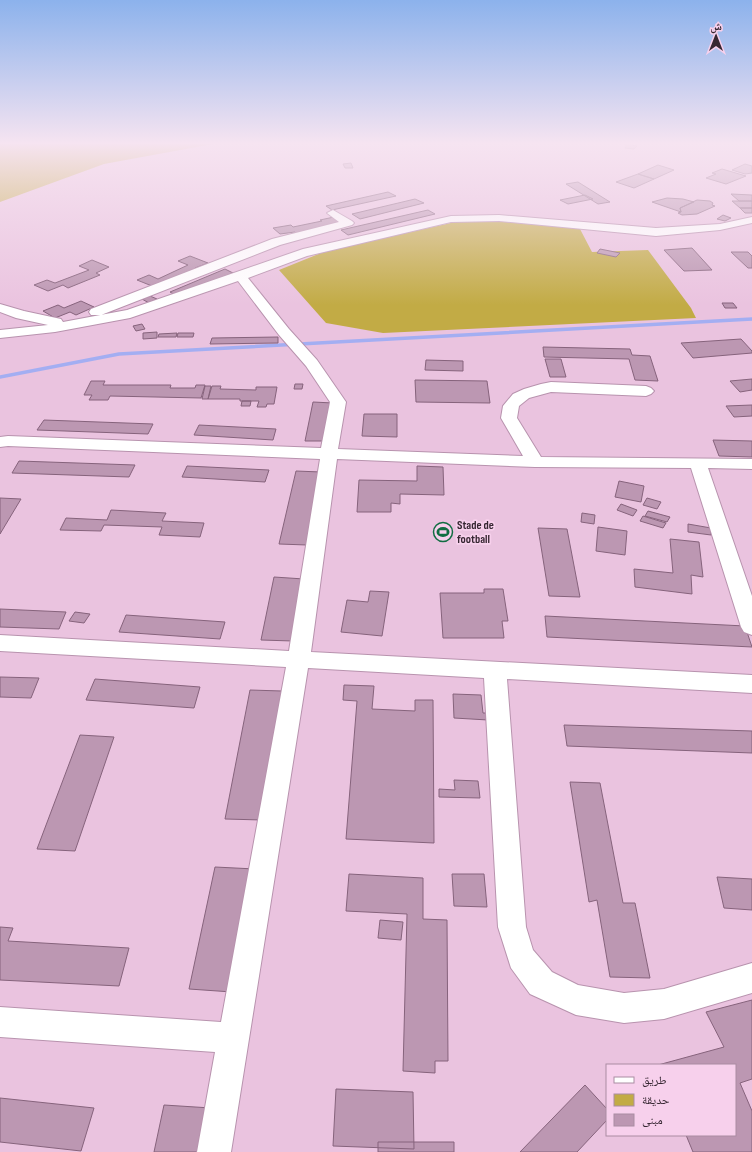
<svg xmlns="http://www.w3.org/2000/svg" width="752" height="1152" font-family="'Sofia Sans Condensed','Noto Naskh Arabic',sans-serif">
<style>
.green{fill:#c2ab45}
.lines{fill:none;stroke-linecap:round;stroke-linejoin:round}
.stream{stroke:#a3aef2;stroke-width:3.5}
.building{fill:#bc97b2;stroke:#86637c}
.minor-casing{stroke:#b893ae;stroke-width:2}
.minor{fill:#fff;fill-rule:evenodd}
.labels{text-anchor:middle;dominant-baseline:central;stroke-width:3.5;stroke-linejoin:round;paint-order:stroke}
.poi-label{font-size:12px;font-weight:bold;fill:#362732;stroke:#f7d0ec;text-anchor:start}
</style>
<rect width="100%" height="100%" fill="#eac3df"/>
<path class="green" d="M0 144H213L104 164 0 202Z
M455 222H506L580 229 592 252 648 250 691 308 696 318 383 333 326 323 279 270 326 251Z"/>
<g class="lines">
<path class="stream" d="M0 377 119 354 752 319"/>
</g>
<path class="building" d="M623 144H633L632 145 637 146 634 149 625 148 627 145Z
M351 163 353 168H345L343 164Z
M745 164 752 166V173L745 174 732 170Z
M658 165 674 170 654 179 638 174Z
M722 169 746 176 726 184 706 178 716 174 712 173Z
M638 174 654 179 634 188 616 182Z
M578 182 610 202 598 204 566 184Z
M388 192 396 196 332 210 326 206Z
M731 194 752 195V201H739Z
M585 195 593 199 568 204 560 200Z
M667 198 683 199 694 202 680 208 681 212 652 202Z
M415 199 424 203 360 219 352 214Z
M697 200 710 201 713 203 712 205 715 206 697 214 682 215 678 213 681 212 680 208Z
M732 201H752V208H740Z
M740 208H752V213H745Z
M428 210 435 214 348 235 341 230Z
M723 215 731 218 725 221 717 219Z
M334 217 342 223 297 234 295 232 280 234 273 228 291 225 293 227 322 221 320 220Z
M692 248 712 270 684 271 664 250Z
M600 249 620 253 616 257 597 253Z
M731 252H748L752 256V268H748Z
M190 256 208 263 195 268 200 270 152 286 137 280 149 275 158 279 188 265 178 261Z
M92 260 109 267 96 273 100 275 68 288 63 285 48 291 34 285 47 280 55 283 89 270 79 266Z
M225 269 233 273 177 296 170 292Z
M150 296 157 299 149 303 142 299Z
M81 301 94 307 76 315 70 312 55 318 43 311 58 305 64 308Z
M722 303H733L737 308H725Z
M142 324 145 329 136 331 133 326Z
M157 332V338L143 339V333Z
M177 333 176 337H158L159 334Z
M178 333H194L193 337H177Z
M278 337V343L210 344 212 338Z
M741 339 752 351V353L693 358 681 343Z
M543 347 630 349 632 355 650 356 658 381 635 380 629 359 544 357Z
M545 359H561L566 377H550Z
M426 360 463 361V371L425 370Z
M752 379V390L740 392 730 381Z
M415 380 487 381 490 403 416 402Z
M91 381H105L103 385H171L170 388H195L196 385H205L201 398 110 396 108 400H89L92 395H84Z
M295 384H303L302 389H294Z
M205 386H211L208 399H202Z
M212 386H221L220 389 256 390V387H277L274 404H267L266 407H257L259 401H240V399H208Z
M242 401H251L250 406H241Z
M313 402 333 403 327 441H305Z
M752 405V416L734 417 726 406Z
M364 414H397V437L362 436Z
M44 420 153 424 148 434 37 430Z
M199 425 276 429 273 440 194 435Z
M713 440 752 441V457L719 456Z
M19 461 135 465 129 477 12 473Z
M187 466 269 470 265 482 182 477Z
M417 466 443 467 444 495 400 494V504L391 503V512H357L359 480 417 481Z
M296 471 321 472 307 545 279 544Z
M619 481 644 486 641 502 615 497Z
M0 498 21 499 0 534Z
M647 498 661 502 657 509 643 505Z
M621 504 637 510 633 516 617 510Z
M111 510 166 513 162 521 204 523 200 537 159 535 162 527 104 525 101 531 60 530 66 518 107 520Z
M648 511 670 517 667 522 645 516Z
M582 513 595 515 594 524 581 522Z
M643 516 666 523 663 528 640 521Z
M688 524 711 528V535L688 532Z
M598 527 627 531 625 555 596 551Z
M538 528 567 529 580 597 549 596Z
M670 539 699 542 703 577 691 575 692 594 635 587 634 569 673 573Z
M274 577 304 579 293 641 261 640Z
M484 589H503L508 621H502L504 638H443L440 593H484Z
M370 591 389 592 382 636 341 632 347 600 368 602Z
M0 609 66 612 59 629 0 627Z
M75 612 90 614 84 623 69 621Z
M126 615 225 622 220 639 119 632Z
M545 616 745 626 752 647 547 637Z
M0 677 39 678 31 698 0 697Z
M95 679 200 687 194 708 86 700Z
M344 685 374 686 372 709 415 711V700H433L434 843 346 839 357 701 343 700Z
M250 690 282 691 262 820 225 819Z
M453 694 481 695 483 713H487L488 720 454 718Z
M564 725 752 731V753L567 746Z
M80 735 114 737 75 851 37 849Z
M454 780 478 781 480 798 439 797V789L455 790Z
M570 782 600 783 623 903H635L650 978 610 977 597 900 589 902Z
M215 867 255 869 232 992 189 989Z
M349 874 423 878V919L447 920 448 1061H435V1073L403 1071 407 914 346 911Z
M452 874H484L487 907 454 906Z
M717 877 752 879V910L724 908Z
M380 920 403 922 401 940 378 938Z
M0 927 13 928 8 941 129 948 119 986 0 980Z
M752 1000V1079L740 1083 752 1111V1152H693L686 1135H735V1065H658L724 1047 706 1012Z
M585 1085 607 1109V1120L577 1152H520Z
M336 1089 413 1092 414 1149 333 1146Z
M0 1098 94 1108 81 1151 0 1142Z
M164 1105 211 1108 203 1152H154Z
M378 1142H454V1152H378Z"/>
<g class="lines">
<g class="minor-casing">
<path id="minor" d="M333 210 352 221 354 223 352 225 280 245 101 315H91L89 312 91 309 272 239 339 222 327 213Z
M499 215 656 228 720 224 752 217V223L720 230 656 236 499 221 451 222 307 256 248 278 289 329 317 360 346 402 338 449 523 456 501 418 503 406 513 394 524 389 541 384 551 382 646 386 651 388 654 391 651 394 646 396 551 392 529 398 519 406 517 418 541 457 752 459V469L708 468 752 596V635L744 632 741 627 691 468 535 467 337 459 311 652 752 675V693L507 679 526 927 533 950 552 972 578 985 624 993 664 989 752 963V993L664 1019 624 1023 576 1015 530 994 511 968 498 927 484 678 308 668 231 1152H197L215 1052 0 1037V1007L221 1022 286 667 0 651V635L289 651 320 459 8 446 0 447V437L8 436 321 448 330 402 306 366 279 335 238 281 130 318 55 332 0 338V330L48 325 16 318 0 312V304L24 311 61 319 63 322 127 310 303 249 451 216Z"/>
</g>
<use href="#minor" class="minor"/>
</g>
<linearGradient id="sky" x2="0" y2="1"><stop stop-color="#8cb2ec"/><stop offset="0.47" stop-color="#f6e4f1"/><stop offset="1" stop-color="#f6e4f1" stop-opacity="0"/></linearGradient>
<rect width="752" height="305" fill="url(#sky)"/>
<defs>
<g id="stadium-ring" transform="scale(1)"><circle r="9.5" fill="#f7d0ec" stroke="#116d42" stroke-width="1.5"/><path d="M0-5a6.5 5 0 1 0 0 10a6.5 5 0 1 0 0-10ZM-3.5-1.8h7v3.6h-7Z" fill="#116d42"/></g>
</defs>
<g fill-rule="evenodd">
<use href="#stadium-ring" x="443" y="532"/>
</g>
<g class="labels">
<g class="poi-label">
<text x="457" y="525">Stade de<tspan x="457" dy="14">football</tspan></text>
</g>
</g>
<rect x="606" y="1064" width="130" height="72" fill="#f7d0ec" stroke="#aa8ca2"/>
<rect x="614" y="1077" width="20" height="6" fill="#ffffff" stroke="#aa8ca2"/>
<text x="642" y="1084" font-size="12" fill="#362732">طريق</text>
<rect x="614" y="1094" width="20" height="12" fill="#c2ab45" stroke="#aa8ca2"/>
<text x="642" y="1104" font-size="12" fill="#362732">حديقة</text>
<rect x="614" y="1114" width="20" height="12" fill="#bc97b2" stroke="#aa8ca2"/>
<text x="642" y="1124" font-size="12" fill="#362732">مبنى</text>
<g transform="translate(716 36)" stroke="#f7d0ec" stroke-width="3" paint-order="stroke">
<path d="M0-3L7 15L0 10L-7 15Z" fill="#362732"/>
<text y="-6" font-size="11" font-weight="bold" text-anchor="middle" fill="#362732">ش</text>
</g>
</svg>
